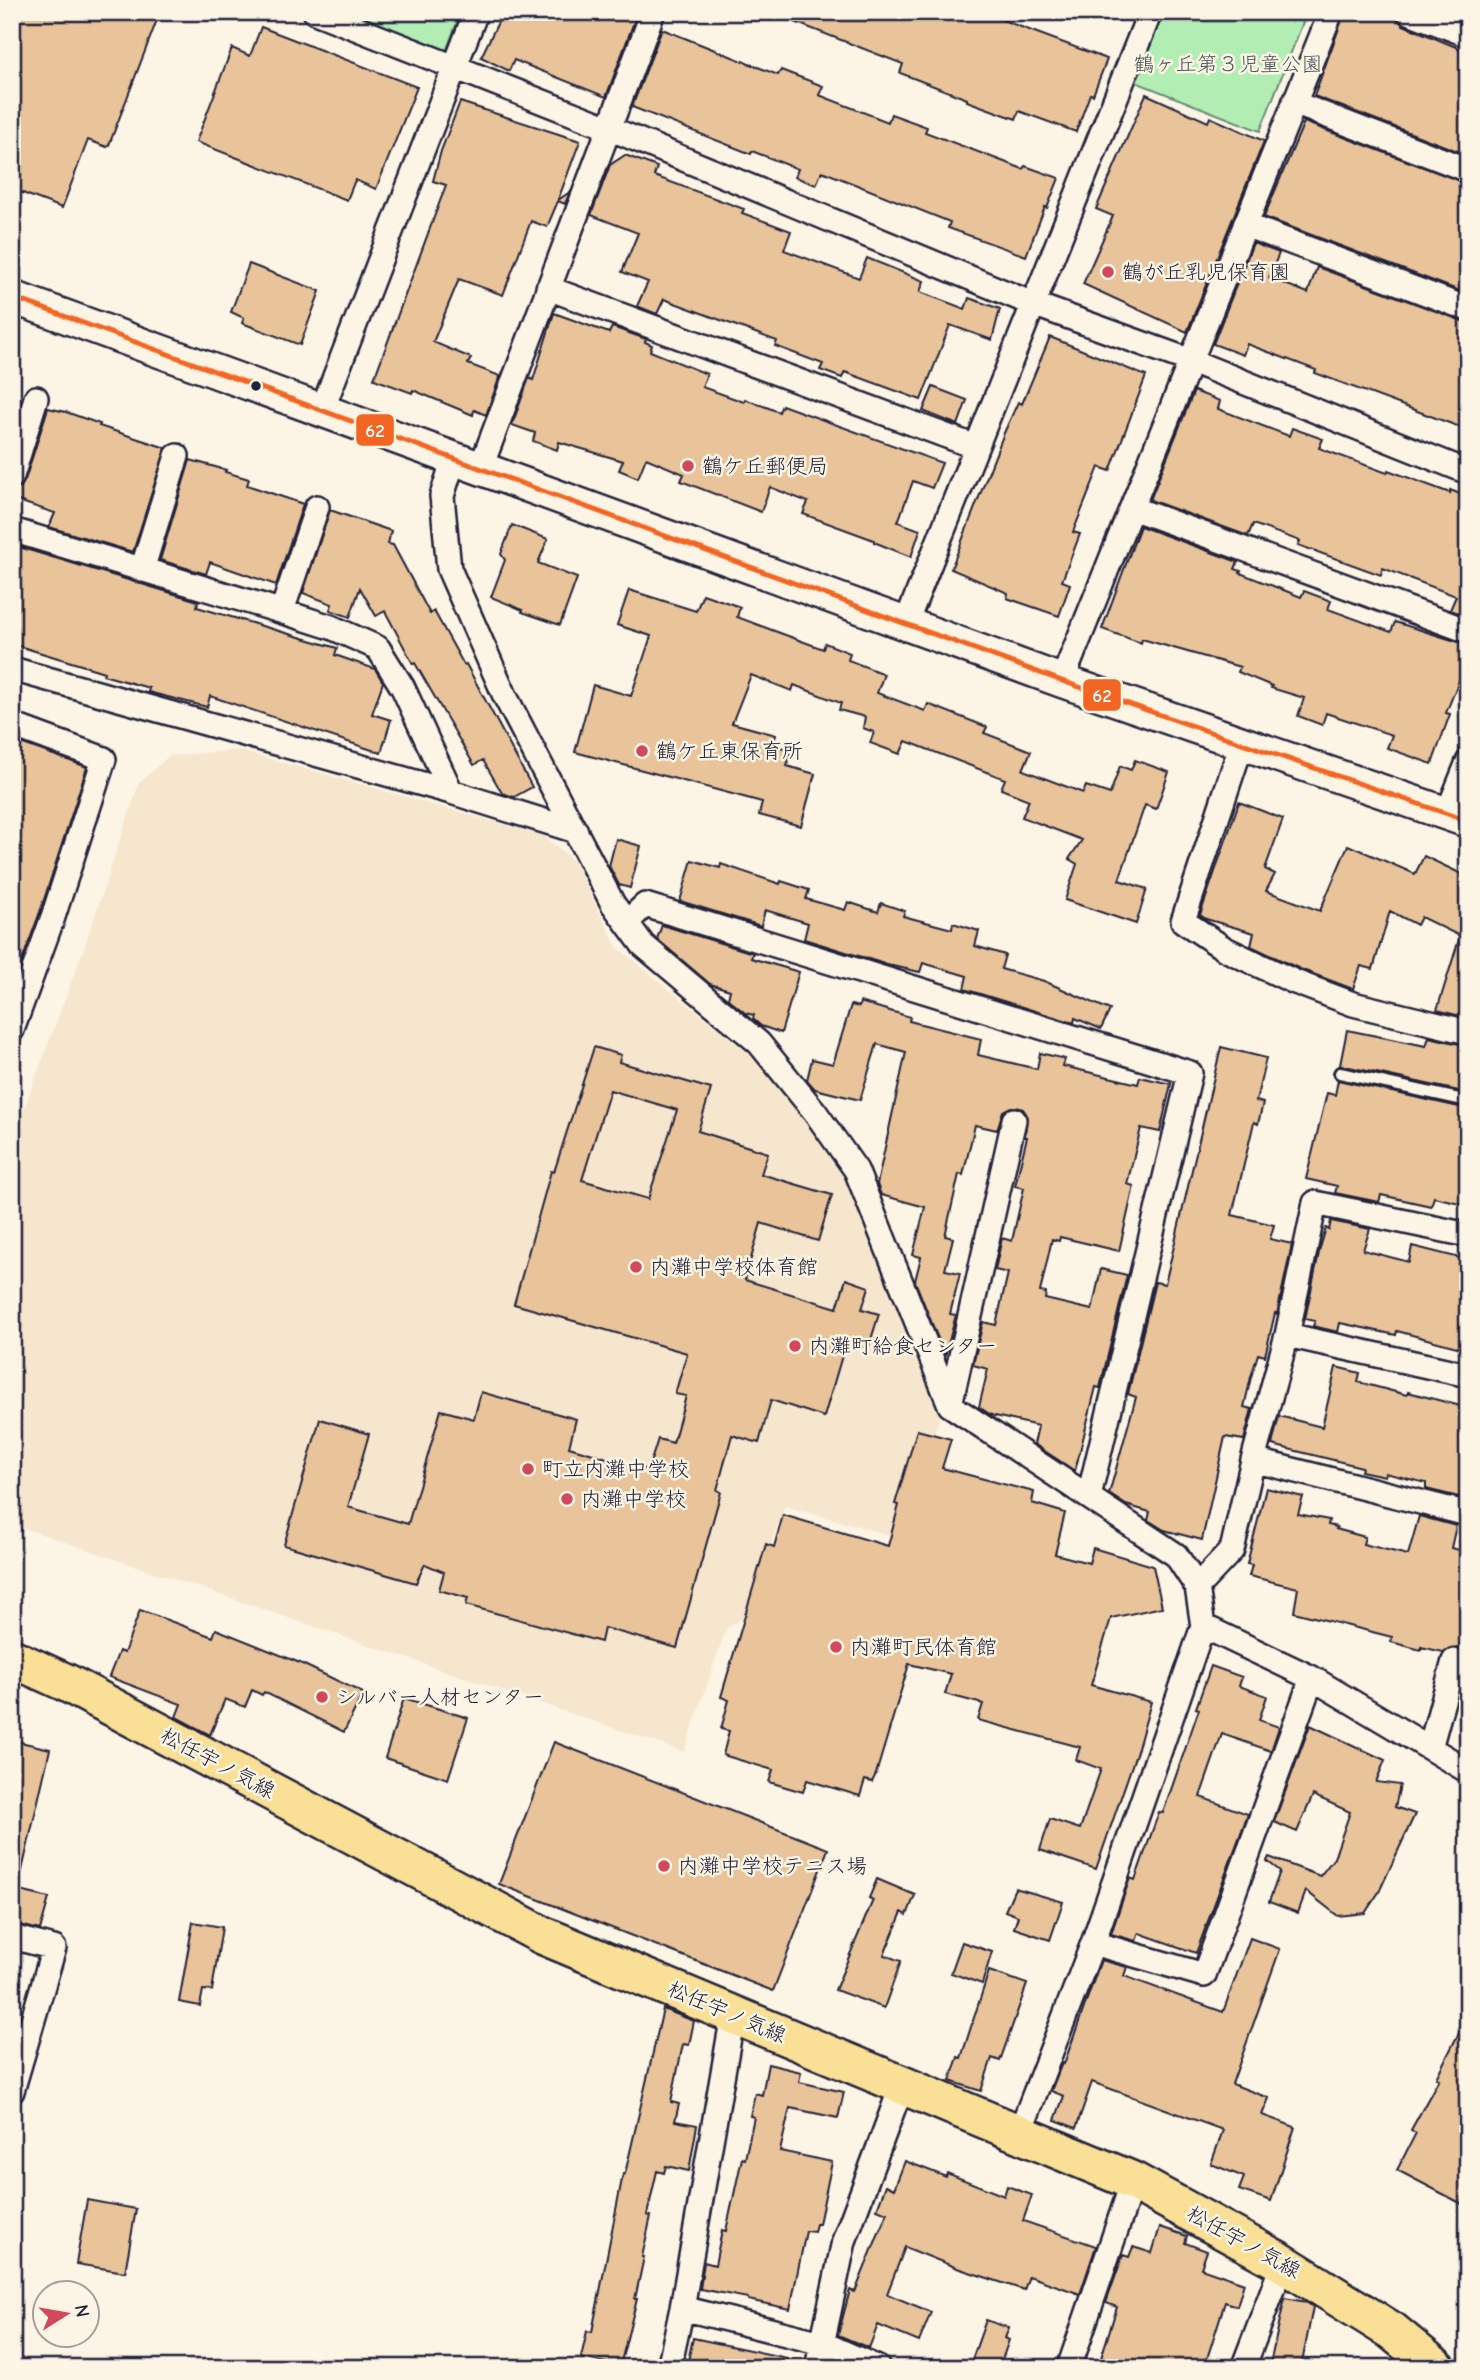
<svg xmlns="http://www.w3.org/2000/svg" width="1480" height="2380" font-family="'Comic Neue','Klee One',sans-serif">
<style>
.built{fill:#f6e6ce}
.green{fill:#b2eeb4;stroke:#6a8878;stroke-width:2}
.building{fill:#e9c49a;stroke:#22223b;stroke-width:2;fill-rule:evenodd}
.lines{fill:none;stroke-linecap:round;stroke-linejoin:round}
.lane-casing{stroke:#22223b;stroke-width:16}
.street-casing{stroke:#22223b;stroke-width:28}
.secondary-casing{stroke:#22223b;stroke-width:37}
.primary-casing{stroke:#22223b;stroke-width:42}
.lane{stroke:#fcf5e5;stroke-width:10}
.street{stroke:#fcf5e5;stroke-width:23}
.secondary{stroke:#fcf5e5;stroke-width:32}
.primary{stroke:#fadf96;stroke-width:37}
.bus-1-casing{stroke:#fcf5e5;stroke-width:10}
.bus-1{stroke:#f26522;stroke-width:5}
.poi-dot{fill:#d1495b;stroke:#fcf5e5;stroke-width:2.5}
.bus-dot{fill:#22223b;stroke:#fcf5e5;stroke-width:2.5}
.labels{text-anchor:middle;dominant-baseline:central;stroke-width:5;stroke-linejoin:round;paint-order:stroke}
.park-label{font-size:21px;fill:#465559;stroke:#fcf5e5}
.poi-label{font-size:21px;fill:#22223b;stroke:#fcf5e5;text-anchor:start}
.street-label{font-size:21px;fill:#22223b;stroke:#fcf5e5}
.line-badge{stroke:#fcf5e5;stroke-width:2.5}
.badge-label{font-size:19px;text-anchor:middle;font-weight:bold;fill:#fff}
</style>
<rect width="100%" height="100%" fill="#fcf5e5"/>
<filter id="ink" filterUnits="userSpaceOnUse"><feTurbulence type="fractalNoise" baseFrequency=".0143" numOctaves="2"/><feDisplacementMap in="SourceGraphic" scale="14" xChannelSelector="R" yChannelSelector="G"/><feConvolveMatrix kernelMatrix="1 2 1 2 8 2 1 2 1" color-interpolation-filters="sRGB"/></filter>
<g filter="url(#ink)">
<path class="built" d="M238 750 542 835 573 860 617 947 754 1058 856 1175 946 1402 894 1536 785 1506 744 1617 726 1629 684 1752 12 1524V1141L84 948 139 783 169 756Z"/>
<path class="green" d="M348 12H461L446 51Z
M1161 12H1307L1260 131 1133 81Z"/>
<path class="building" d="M12 12H160L109 145 107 147 88 140 62 208 12 189Z
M503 12H617L635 19 606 97 514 60 509 71 481 57Z
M775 12H981L1107 59 1093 95 1090 94 1076 132 1019 111 1016 119 967 101V99L900 73 903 64 774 14Z
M1345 12H1395L1398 20 1403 25 1468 52V155L1314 96Z
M261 27 417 87 376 189 355 180 347 200 196 142 232 48 250 56Z
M662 29 778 75 781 70 823 86 819 95 888 122 891 114 927 127 925 132 1023 169 1025 166 1059 178 1047 208 1045 207 1026 256 948 228 950 222 822 171 816 185 795 177 798 169 752 151 751 154 632 107Z
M1146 94 1208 122 1210 117 1264 141 1187 332 1083 284 1113 216 1096 209Z
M460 102 580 141 558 200 570 192 565 204 558 201 547 227 531 221 503 295 459 279 433 342 471 358 468 364 500 376 486 415 474 410 473 415 413 390 412 393 374 379 446 185 433 181 441 151Z
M1304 122 1468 184V294L1264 217Z
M625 155 657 167 654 176 744 209 742 213 791 231 784 250 859 278 867 258 924 281 920 292 965 309 969 298 1000 309 992 340 950 325 921 400 845 372 842 378 820 370 823 364 775 346 777 341 664 299 657 314 637 306 648 282 622 272 638 233 591 215 610 165Z
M1253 243 1279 253 1269 278 1308 293 1317 267 1468 323 1463 338 1468 340V430L1315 373 1316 370 1247 344 1243 355 1213 344Z
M249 264 320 291 300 345 242 323 244 318 231 312Z
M554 313 609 333 612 327 646 339 645 342 652 345 650 351 707 374 702 387 744 402 745 399 779 412 782 405 942 463 932 488 913 481 898 522 920 530 911 557 874 542V540L803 514 808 502 770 487 761 512 681 481 684 474 646 458 638 478 619 470 623 461 559 442 557 450 533 441 535 433 512 425 529 378 533 380Z
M1050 337 1146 376 1110 471 1099 467 1073 532 1080 534 1062 581 1070 584 1059 616 1007 598 1008 593 951 569 1004 433 1018 402 1022 404Z
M933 387 967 400 958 425 923 411Z
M1194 391 1220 401 1218 409 1289 436 1292 428 1323 439 1319 448 1387 473 1388 470 1450 493V490L1468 497V616L1450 610 1456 596 1383 568 1381 575 1298 545 1300 541 1253 524 1248 536 1150 500Z
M48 408 66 412 100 424 99 426 166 448 133 552 49 527 55 513 12 499V490L21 487 25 480Z
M190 460 226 470 225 472 249 479 247 485 303 504 276 585 210 562 206 574 160 560Z
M330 510 391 531 388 544 393 545 430 614 434 611 464 665 466 664 532 787 514 797 502 793 483 760 474 765 415 663 413 664 385 611 376 616 360 588 350 617 330 610 332 604 303 593Z
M512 525 548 539 538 563 577 578 560 625 522 612 523 610 491 597 505 560 501 554Z
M1140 526 1238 562 1235 569 1241 571 1240 573 1301 597 1304 591 1331 601 1328 609 1391 632 1395 622 1468 645V658L1446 713 1450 714 1432 764 1387 748 1392 735 1326 713 1322 725 1298 716 1304 698 1271 688 1272 686 1238 672 1240 667 1142 639 1141 643 1102 629Z
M12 545 198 601 197 607 337 648 335 655 375 669 383 682 372 714 391 720 381 753 210 696 207 707 148 692 149 688 103 675 104 672 12 644Z
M629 590 696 611 703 594 740 607 737 617 823 649 825 643 850 653 848 660 884 674 877 693 925 711 928 704 987 727 984 733 1031 751 1023 770 1083 793 1086 786 1110 794 1120 766 1131 770 1135 760 1169 772 1156 809 1145 805 1119 880 1147 889 1136 924 1065 900 1077 864 1069 859 1082 840 1022 817 1029 800 1001 789 1005 779 906 741 900 754 870 743 874 732 863 728 865 717 839 710 841 703 794 685 792 691 751 675 732 723 776 735 773 746 791 749 787 766 815 774 801 826 759 815 762 802 575 752 593 685 631 696 651 636 617 625Z
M12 740 87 767 40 912 12 988Z
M1239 802 1283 819 1265 869 1275 874 1266 891 1320 911 1348 845 1415 874 1424 856 1468 877V1018L1437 1010 1460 936 1421 917 1417 925 1390 911 1373 969 1361 966 1353 989 1300 969 1251 946 1254 933 1206 919 1200 915Z
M616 839 641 846 630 888 619 885 609 866Z
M692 860 720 868 721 864 780 884 781 881 809 890 806 899 845 910 848 902 878 912 881 903 905 911 903 916 952 929 953 923 979 931 975 946 1005 955 1001 969 1044 981 1110 1010 1101 1029 1075 1018 1074 1023 964 989 967 976 923 963 920 972 888 965 804 939 808 923 765 910 761 926 680 901Z
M662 925 753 953 751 958 799 972 781 1033 761 1026 753 1019 754 1015 745 1013 728 999 730 990 710 984 657 939Z
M860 1002 910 1017 909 1021 981 1039 978 1055 1037 1069 1040 1053 1065 1059 1063 1066 1138 1084 1140 1077 1171 1084 1160 1132 1141 1128 1127 1184 1134 1186 1119 1251 1060 1237 1059 1241 1052 1239 1040 1292 1046 1293 1045 1299 1092 1310 1101 1269 1127 1275 1100 1388 1096 1387 1075 1471 1034 1444 1038 1426 991 1415 979 1407 988 1369 973 1365 983 1322 996 1325 1008 1273 995 1270 1002 1238 1012 1241 1024 1188 1015 1186 1027 1137H1025L1027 1115 1023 1109 1011 1107 1003 1111 997 1130 975 1125 963 1175 959 1174 945 1236 953 1238 945 1270 960 1273 950 1314 956 1315 945 1356 915 1281 921 1257 913 1255 925 1207 881 1195 877 1184 906 1052 877 1044 860 1100 815 1089 807 1080 812 1059 833 1064 851 1005 859 1007Z
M1347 1030 1426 1046 1429 1037 1468 1046V1093L1340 1065Z
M594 1047 621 1055 619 1062 711 1089 698 1131 768 1153 761 1174 832 1195 818 1241 761 1223 745 1280 837 1308 846 1279 869 1287 862 1309 879 1314 868 1349 846 1342 824 1417 771 1400 759 1443 732 1435 717 1490 721 1492 677 1648 604 1628 601 1642 466 1605 468 1598 439 1590 444 1572 425 1564 416 1583 284 1545 320 1419 369 1434 348 1507 408 1524 441 1410 474 1419 481 1392 576 1419 569 1447 648 1470 658 1439 673 1443 686 1396 675 1394 687 1353 514 1304 551 1171 554 1172ZM610 1090 677 1110 648 1199 582 1180Z
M1221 1047 1266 1058 1256 1101 1263 1103 1258 1124 1254 1122 1232 1215 1274 1225 1270 1239 1292 1244 1277 1314 1275 1313 1265 1356 1258 1354 1251 1377 1244 1407 1252 1409 1244 1440 1225 1437 1202 1540 1164 1530 1148 1520 1150 1512 1126 1505 1109 1494 1136 1397 1128 1394 1155 1282 1165 1284Z
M1338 1080 1468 1109V1205L1434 1197 1431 1206 1381 1195 1379 1202 1335 1193 1337 1186 1306 1179 1327 1093 1335 1095Z
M1331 1221 1370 1229 1363 1250 1409 1262 1412 1246 1468 1260V1350L1397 1331 1396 1335 1340 1323 1338 1332 1313 1326 1315 1321 1305 1319 1320 1248 1326 1228 1329 1230Z
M1336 1367 1360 1373 1358 1382 1407 1395 1408 1392 1468 1408V1477L1463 1498 1426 1489V1483L1385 1473V1476L1361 1471 1362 1467 1272 1445 1279 1416 1322 1427Z
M917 1430 951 1439 942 1468 1034 1492 1032 1503 1065 1513 1055 1554 1089 1563 1093 1548 1153 1566 1162 1607 1111 1618 1091 1685 1151 1702 1138 1748 1096 1869 1040 1850 1050 1819 1080 1829 1101 1769 1076 1760 1080 1747 978 1720 983 1704 945 1694 951 1674 909 1664 876 1774 872 1782 865 1780 860 1796 807 1780 803 1792 769 1782 773 1770 723 1755 729 1731 721 1729 729 1700 721 1697 766 1544 774 1547 783 1515 888 1546 899 1505 895 1504Z
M1266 1488 1303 1497 1298 1514 1329 1520 1328 1525 1337 1527 1336 1529 1365 1537 1363 1544 1408 1555 1419 1516 1456 1526 1451 1548 1468 1552V1650L1457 1647 1450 1648 1443 1652 1421 1647V1650L1391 1642 1392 1637 1294 1612 1298 1588 1249 1576 1252 1565 1247 1564Z
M140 1610 213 1637 216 1629 300 1663 363 1693 344 1732 264 1692 262 1695 252 1690 245 1707 225 1699 210 1735 176 1717 181 1704 109 1677 119 1651 124 1653Z
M1211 1666 1242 1677 1239 1686 1267 1696 1259 1720 1279 1727 1271 1751 1222 1734 1200 1797 1248 1814 1196 1953 1139 1933 1136 1941 1111 1934 1130 1878 1135 1880 1159 1812 1163 1813 1199 1709 1196 1708Z
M404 1698 468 1718 448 1779 385 1758Z
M1310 1725 1385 1760 1376 1782 1400 1785 1395 1807 1415 1814 1379 1892 1365 1913 1338 1916 1306 1891 1298 1913 1269 1902 1280 1871 1267 1861 1269 1857 1320 1876 1334 1858 1350 1812 1313 1795 1297 1832 1274 1822Z
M12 1740 50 1749 21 1875 12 1874Z
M554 1742 828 1849 773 1991 499 1884Z
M877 1879 915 1895 907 1915 902 1912 884 1955 901 1961 884 2008 835 1990 873 1900 869 1898Z
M1015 1888 1063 1902 1050 1940 1014 1928 1018 1916 1005 1911Z
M12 1889 49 1898 40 1930 12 1923Z
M193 1922 222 1927 212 1991 203 1990 200 2006 179 2002Z
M1250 1938 1280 1949 1232 2084 1269 2098 1262 2115 1295 2127 1271 2201 1239 2190 1244 2177 1211 2164 1223 2130 1092 2082 1076 2128 1055 2120 1064 2096 1051 2091 1062 2063 1064 2064 1101 1960 1127 1967 1124 1976 1223 2012Z
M962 1942 992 1952 982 1984 951 1973Z
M989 1971 1027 1984 1000 2061 992 2058 981 2091 950 2081 958 2057 961 2058Z
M663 2009 694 2021 689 2045 683 2044 671 2102 679 2104 675 2121 697 2125 689 2171 666 2166 664 2173 657 2171 647 2215 651 2216 642 2257H644L635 2299H637L620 2366 581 2358 587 2331 592 2332 623 2174H625Z
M1468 2015V2207L1397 2170 1416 2133 1411 2130 1439 2079 1436 2078Z
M768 2064 801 2072 799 2082 844 2092 838 2118 790 2108 780 2151 832 2162 819 2224H816L814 2232 806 2231 790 2309 748 2300V2298L700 2289 704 2262 715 2265 722 2230 726 2231 742 2158 745 2159 754 2117 750 2116 755 2093 762 2095Z
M905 2161 946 2177 947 2173 1004 2196 1007 2186 1032 2195 1023 2221 1096 2246 1080 2294 1029 2276 1024 2290 957 2268 905 2247 887 2294 931 2312 919 2342 878 2325 869 2348 838 2335 850 2290 855 2292 887 2213 877 2209 886 2185 894 2189Z
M87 2200 136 2209 125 2272 76 2264Z
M1160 2227 1187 2236 1185 2243 1207 2251 1201 2268 1244 2283 1237 2306 1225 2302 1204 2368H1129L1101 2358 1117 2307 1106 2303 1123 2255 1129 2257 1133 2247 1152 2253Z
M1285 2298 1306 2302 1313 2307 1301 2368H1269Z
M986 2320 1009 2328 1005 2338 1009 2340 999 2368H969Z
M693 2338 787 2358 786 2368H721L688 2361Z"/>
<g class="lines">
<g class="lane-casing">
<path id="lane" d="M1340 1073 1468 1101"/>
</g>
<g class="street-casing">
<path id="street" d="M315 12 609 128 1033 304 1191 361 1468 472
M1409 12 1468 35
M1294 103 1468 170
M1245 225 1468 309
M548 288 976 447
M322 410 476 12
M454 458 442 496 449 569 505 696 613 904 643 945 759 1043 815 1112 856 1170 950 1405 1176 1555 1197 1587 1203 1626 1093 1943 1020 2132
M481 467 653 12
M12 476 36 398
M1132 508 1468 631
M12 530 290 614 331 627 378 648 403 688 451 792 576 831
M142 570 177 456
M282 611 317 507
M906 623 1150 12
M12 669 451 792
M1062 681 1331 12
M12 725 104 759 53 917 12 1030
M1242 743 1183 921 1225 949 1295 982 1353 1004 1468 1032
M1447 814 1468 762
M627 922 645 905 1190 1073 1089 1496
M1287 1335 1468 1375
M950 1405 1014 1120
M1253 1460 1287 1335 1315 1203 1468 1235
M1197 1587 1232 1550 1253 1460 1468 1514
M1203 1626 1312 1678 1468 1771
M1430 1748 1454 1661 1468 1665
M12 1937 54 1948 12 2091
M1093 1943 1204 1975 1312 1678
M682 2308 822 2343 878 2368
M669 2368 682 2308 733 2015
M817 2368 844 2241 902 2085
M1069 2368 1133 2181
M1243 2368 1283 2263"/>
</g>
<g class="secondary-casing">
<path id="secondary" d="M12 297 1062 681 1468 821"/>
</g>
<g class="primary-casing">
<path id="primary" d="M12 1658 67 1683 542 1935 1133 2181 1283 2263 1392 2331 1437 2368"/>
</g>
<use href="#lane" class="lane"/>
<use href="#street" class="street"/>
<use href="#secondary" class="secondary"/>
<use href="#primary" class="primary"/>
<g class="bus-1-casing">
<path id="bus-1" d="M12 297 1062 681 1468 821"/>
</g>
<use href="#bus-1" class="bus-1"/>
</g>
</g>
<g class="poi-dot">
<circle cx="1108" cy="272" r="7"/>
<circle cx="688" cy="466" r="7"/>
<circle cx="642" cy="751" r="7"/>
<circle cx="636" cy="1267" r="7"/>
<circle cx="795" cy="1346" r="7"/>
<circle cx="528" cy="1469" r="7"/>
<circle cx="567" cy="1499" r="7"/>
<circle cx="836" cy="1647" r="7"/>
<circle cx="322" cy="1697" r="7"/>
<circle cx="664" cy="1866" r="7"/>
</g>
<circle class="bus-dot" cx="256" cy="386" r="6"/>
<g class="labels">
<g class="park-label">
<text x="1228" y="64">鶴ヶ丘第３児童公園</text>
</g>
<g class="poi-label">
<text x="1122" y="272">鶴が丘乳児保育園</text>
<text x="702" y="466">鶴ケ丘郵便局</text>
<text x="656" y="751">鶴ケ丘東保育所</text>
<text x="650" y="1267">内灘中学校体育館</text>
<text x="809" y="1346">内灘町給食センター</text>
<text x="542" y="1469">町立内灘中学校</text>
<text x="581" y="1499">内灘中学校</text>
<text x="850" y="1647">内灘町民体育館</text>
<text x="336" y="1697">シルバー人材センター</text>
<text x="678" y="1866">内灘中学校テニス場</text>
</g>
<g class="street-label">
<text transform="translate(218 1763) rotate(28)">松任宇ノ気線</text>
<text transform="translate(727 2012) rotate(23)">松任宇ノ気線</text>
<text transform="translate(1244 2242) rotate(29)">松任宇ノ気線</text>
</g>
</g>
<g class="line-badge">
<rect x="355" y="413" width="40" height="34" rx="7" fill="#f26522"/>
<rect x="1082" y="678" width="40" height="34" rx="7" fill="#f26522"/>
</g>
<g class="badge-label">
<text x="375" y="437">62</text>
<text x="1102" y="702">62</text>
</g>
<rect width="1480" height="2380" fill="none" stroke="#fcf5e5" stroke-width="42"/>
<rect x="21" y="21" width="1438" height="2338" fill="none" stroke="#22223b" stroke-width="2.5" filter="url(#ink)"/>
<g transform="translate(66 2314) rotate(79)"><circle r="33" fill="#fcf5e5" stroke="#a5a1a1" stroke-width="2"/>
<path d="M0-5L12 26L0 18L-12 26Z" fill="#d1495b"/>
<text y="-10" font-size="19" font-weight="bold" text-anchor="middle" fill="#22223b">N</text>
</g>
</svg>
